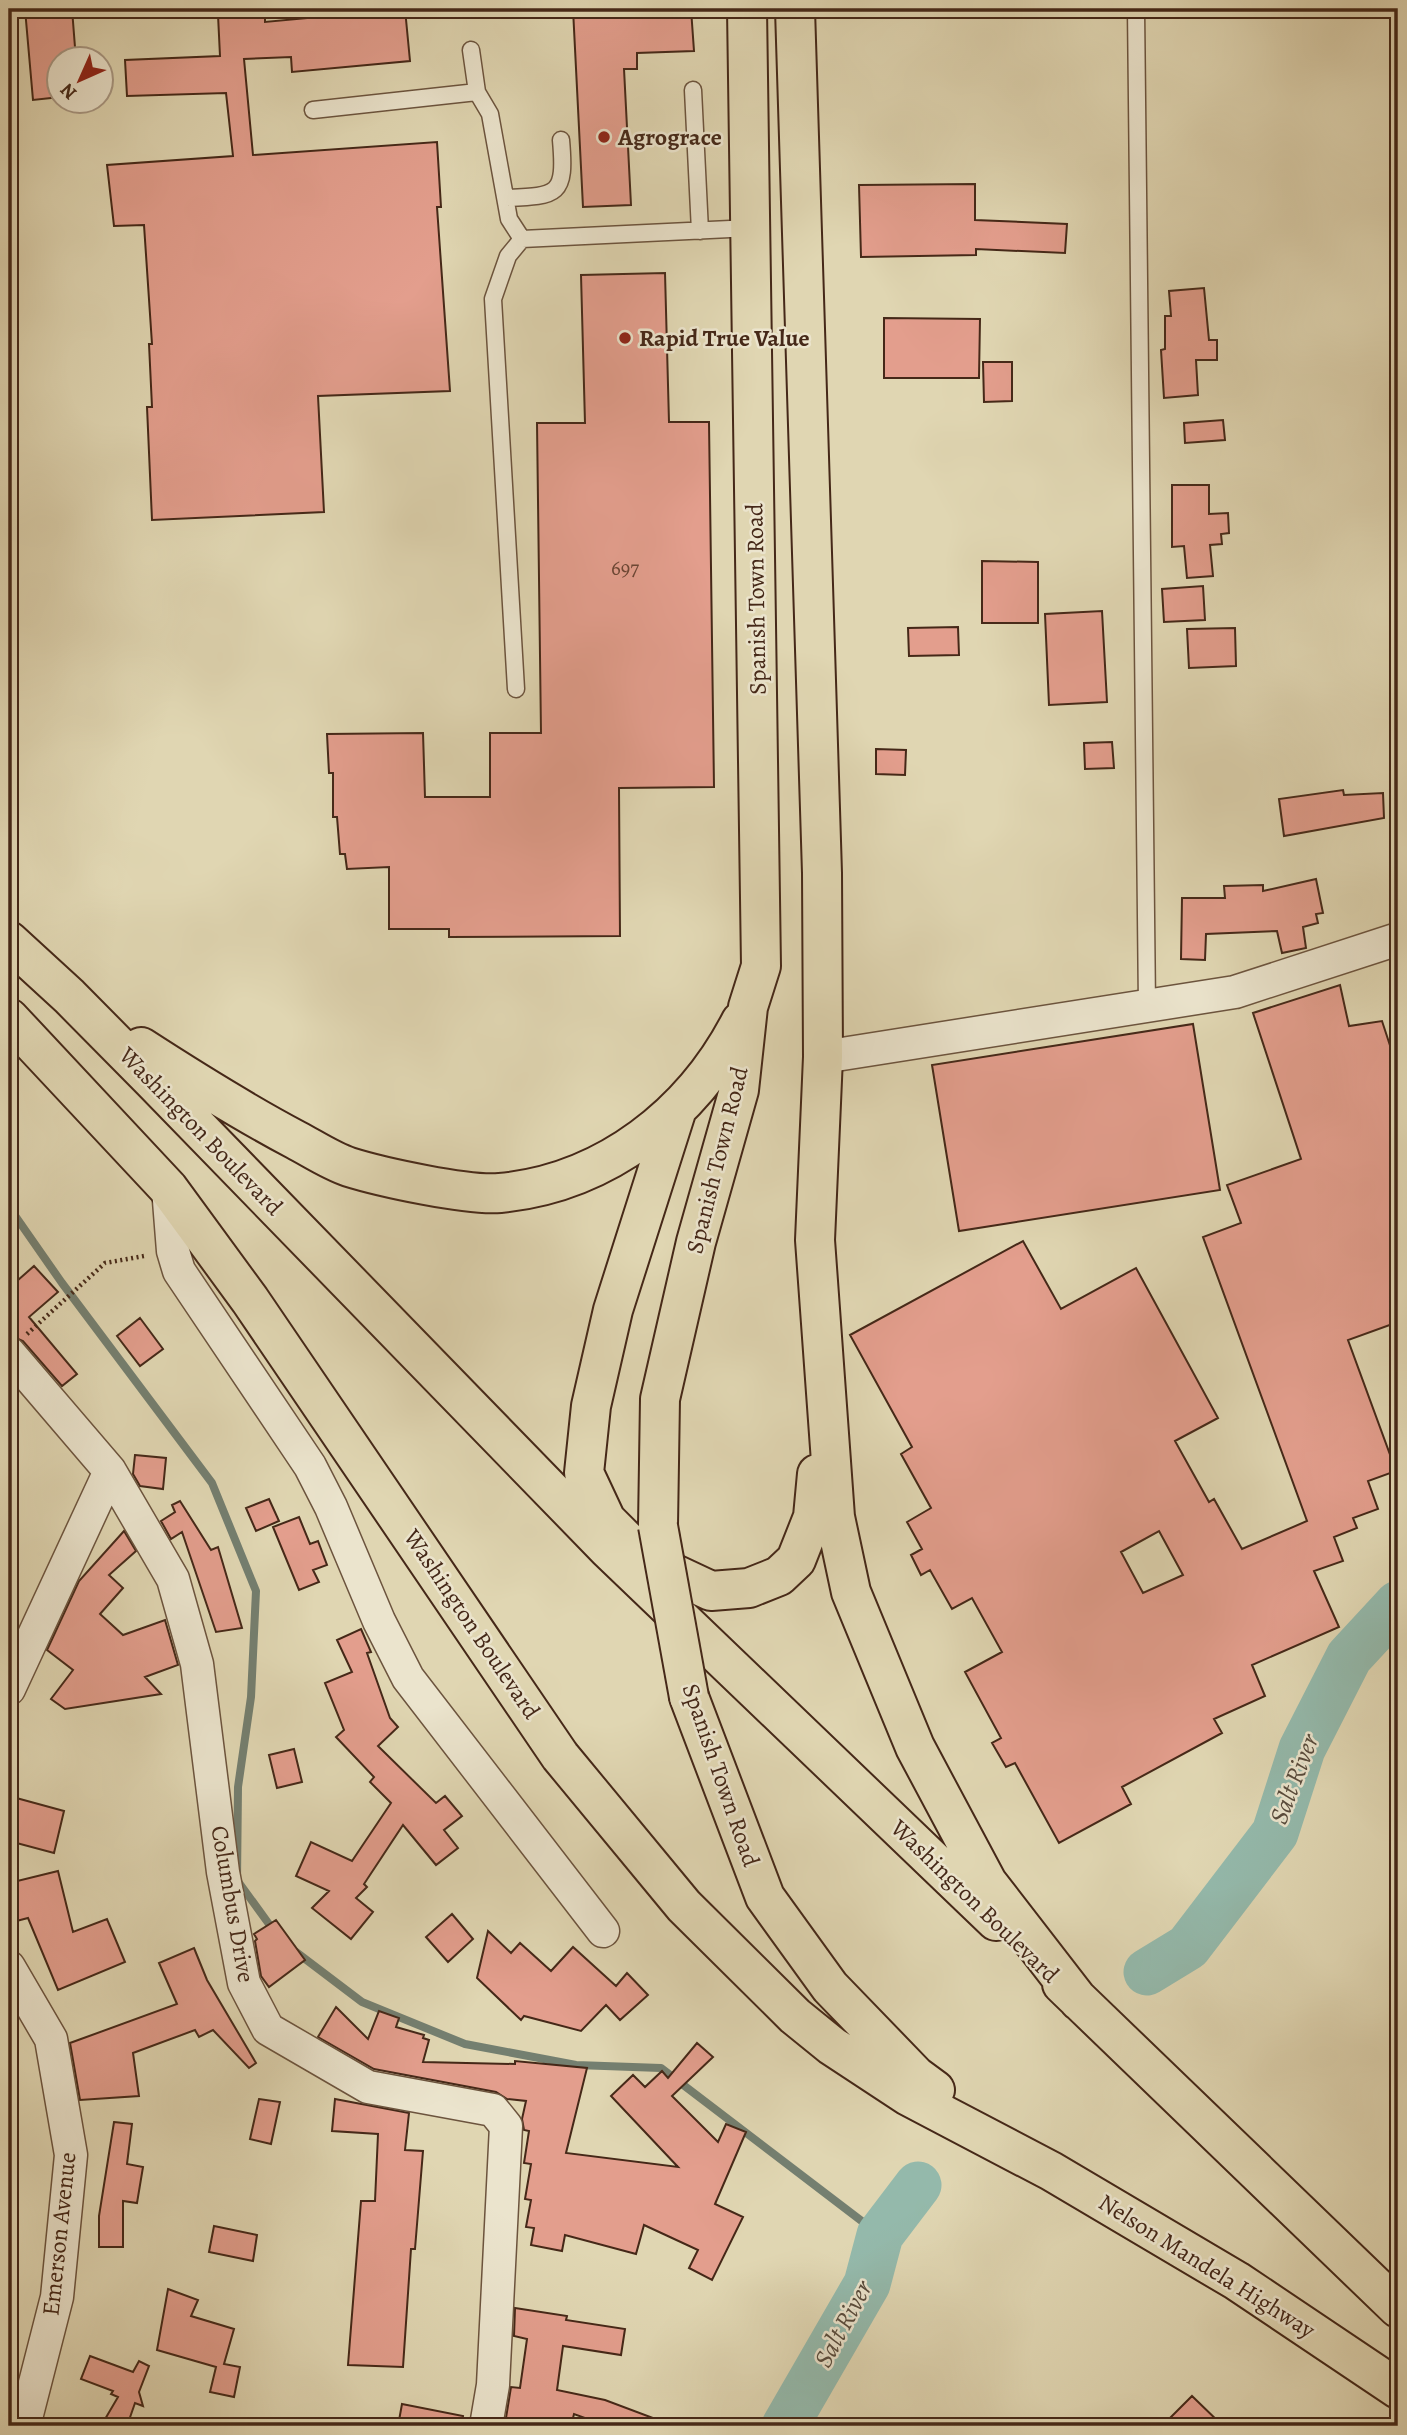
<svg xmlns="http://www.w3.org/2000/svg" width="1407" height="2435" font-family="Alegreya,serif">
<style>
.lines{fill:none;stroke-linecap:round;stroke-linejoin:round}
.stream{stroke:#747f70;stroke-width:8}
.river{stroke:#94b9ab;stroke-width:47}
.building{fill:#e39e8d;stroke:#452818;stroke-width:2;fill-rule:evenodd}
.lane-casing{stroke:#6c543e;stroke-width:19}
.street-casing{stroke:#6c543e;stroke-width:35}
.highway-casing{stroke:#452818;stroke-width:42}
.path{stroke:#452818;stroke-width:4.5;stroke-dasharray:2 3.5;stroke-linecap:butt}
.lane{stroke:#ebe4cd;stroke-width:16}
.street{stroke:#ebe4cd;stroke-width:32}
.highway{stroke:#e0d6b2;stroke-width:38}
.highway-bridge-casing{stroke:#452818;stroke-width:42;stroke-linecap:butt}
.highway-bridge{stroke:#e0d6b2;stroke-width:38}
.poi-dot{fill:#8f2418;stroke:#ebe4cd;stroke-width:2.5}
.labels{text-anchor:middle;dominant-baseline:central;stroke-width:5;stroke-linejoin:round;paint-order:stroke}
.number-label{font-size:21px;fill:#6c4635}
.poi-label{font-size:24px;font-weight:bold;fill:#452818;stroke:#ebe4cd;text-anchor:start}
.street-label{font-size:24px;fill:#452818;stroke:#ebe4cd}
.water-label{font-size:26px;font-style:italic;fill:#594c3d;stroke:#ebe4cd}
</style>
<rect width="100%" height="100%" fill="#e0d6b2"/>
<filter id="stains"><feTurbulence type="fractalNoise" baseFrequency=".00286" numOctaves="4"/><feColorMatrix values="0 0 0 0 .2 0 0 0 0 .09 0 0 0 0 .02 0 0 0 .5 -.17"/></filter>
<radialGradient id="worn" r=".72"><stop offset=".6" stop-color="#630" stop-opacity="0"/><stop offset="1" stop-color="#630" stop-opacity=".3"/></radialGradient>
<g class="lines">
<path class="stream" d="M9 1207 62 1283 212 1483 256 1591 251 1697 238 1787 237 1880 274 1931
M296 1952 362 2002 465 2044 576 2065 661 2068 880 2235"/>
<path class="river" d="M1147 1972 1188 1947 1275 1833 1302 1749 1349 1657 1398 1604
M785 2426 867 2284 880 2235 918 2185"/>
</g>
<path class="building" d="M25 9H72L76 60H60V97L33 100Z
M405 9 410 61 292 72 291 57 244 59 253 155 437 142 441 207H437L450 391 318 396 324 512 152 520 147 407H152L149 344H152L144 225 114 226 107 165 233 156 226 93 127 96 125 60 220 56 218 15 265 12V22Z
M573 9H691L694 51 637 53V69H624L631 205 583 207Z
M975 184V220L1067 224 1065 253 976 249V255L861 257 859 185Z
M665 273 669 422H709L714 787 619 788 620 936 449 937V929H389V867L347 869 345 854H340L337 817H333V773H329L327 734 423 733 425 797H490V733H541L537 423H585L581 275Z
M1204 288 1209 340H1217V360H1196L1198 395 1164 398 1161 350 1165 349V316H1171L1169 291Z
M884 318 980 319 979 378H884Z
M983 362H1012V401L984 402Z
M1223 420 1225 440 1185 443 1184 423Z
M1172 485H1209V514L1228 513 1229 533 1221 534 1222 544 1210 545 1213 576 1187 578 1184 546 1172 547Z
M982 561 1038 562V623H982Z
M1203 586 1205 620 1164 622 1162 589Z
M1102 611 1107 702 1049 705 1045 614Z
M958 627 959 655 909 656 908 628Z
M1235 628 1236 666 1189 668 1187 629Z
M1112 742 1114 768 1085 769 1084 743Z
M876 749 906 750 905 775 876 774Z
M1343 790 1344 795 1383 793 1384 818 1284 836 1279 799Z
M1316 879 1323 913 1316 914 1318 923 1303 927 1306 948 1282 953 1277 931 1206 934 1205 960 1181 959 1182 898H1225L1224 886 1263 885V891Z
M1340 985 1349 1026 1382 1021 1398 1070V1322L1348 1340 1396 1471 1368 1481 1378 1509 1353 1518 1357 1528 1334 1537 1343 1561 1314 1571 1339 1627 1252 1665 1265 1696 1214 1719 1222 1733 1122 1787 1131 1804 1059 1843 1015 1763 1006 1767 992 1743 1001 1738 965 1672 1002 1652 972 1598 952 1609 930 1570 921 1575 911 1555 922 1549 907 1522 931 1508 901 1454 912 1447 850 1335 1023 1241 1061 1309 1136 1268 1218 1418 1175 1441 1209 1502 1214 1499 1242 1549 1307 1521 1203 1237 1241 1223 1227 1185 1301 1159 1253 1013ZM1159 1531 1183 1575 1143 1593 1121 1552Z
M1193 1024 1220 1190 959 1231 932 1065Z
M34 1266 58 1292 29 1317 77 1374 62 1386 23 1341 9 1335V1288Z
M140 1318 163 1349 140 1366 117 1336Z
M135 1455 166 1458 163 1489 140 1486 133 1474Z
M269 1499 279 1521 256 1531 246 1508Z
M180 1501 211 1550 218 1547 242 1628 216 1632 182 1532 171 1539 161 1521 175 1512 172 1505Z
M299 1517 310 1544 318 1541 327 1565 313 1570 319 1582 299 1590 273 1527Z
M124 1531 136 1551 109 1575 123 1588 100 1614 123 1635 165 1620 178 1665 145 1677 161 1694 65 1709 51 1699 73 1670 47 1650 79 1581Z
M361 1629 371 1652 367 1653 390 1718 398 1727 378 1746 436 1803 445 1796 462 1816 444 1830 458 1848 436 1865 403 1825 364 1884 367 1887 356 1898 373 1912 351 1939 312 1908 329 1891 296 1876 311 1842 352 1861 391 1803 370 1782 374 1777 336 1737 344 1730 325 1683 352 1672 337 1640Z
M294 1749 302 1782 277 1788 269 1755Z
M9 1796 64 1811 54 1853 9 1841Z
M58 1871 73 1932 107 1919 125 1962 58 1990 28 1918 9 1923V1883Z
M452 1914 473 1939 448 1962 426 1937Z
M276 1920 305 1960 269 1987 261 1976 255 1941 257 1939 254 1934Z
M488 1931 511 1953 520 1943 551 1971 573 1947 616 1986 627 1973 648 1995 620 2020 606 2005 581 2031 524 2016 521 2020 477 1978Z
M194 1948 207 1980 256 2063 249 2068 213 2030 199 2037 195 2030 133 2053 139 2096 80 2100 70 2043 177 2004 159 1963Z
M336 2007 368 2039 379 2011 399 2018 396 2027 424 2035 423 2038 429 2040 423 2062 515 2064V2061L587 2068 566 2153 678 2167 611 2096 633 2075 645 2087 662 2071 668 2078 697 2043 713 2057 672 2096 718 2142 726 2124 746 2132 715 2204 743 2217 712 2280 689 2268 698 2250 644 2225 636 2254 565 2235 562 2251 531 2245 534 2228 526 2227 531 2200 525 2199 531 2164 524 2163 529 2131 524 2130 522 2119 526 2101 507 2099 496 2092 374 2069 318 2037Z
M259 2099 280 2102 271 2144 250 2139Z
M335 2099 409 2113 405 2150 423 2151 415 2249H411L403 2367 348 2365 361 2201H375L378 2134 332 2131Z
M114 2122 132 2124 127 2164 143 2167 137 2203 123 2201V2247H99V2216Z
M214 2226 257 2235 253 2261 209 2252Z
M168 2289 198 2300 191 2316 234 2329 224 2364 240 2367 234 2397 210 2392 216 2367 157 2350Z
M515 2308 567 2316 566 2320 625 2329 621 2355 563 2346 557 2390 605 2400 669 2424 668 2426H607L574 2414 571 2426 505 2424 511 2387 520 2388 527 2339 514 2336Z
M90 2356 133 2372 139 2361 149 2366 139 2392 143 2406 135 2403 127 2426H101L118 2397 111 2394 113 2391 81 2379Z
M1192 2396 1223 2426H1162Z
M402 2404 463 2416 462 2426H398Z"/>
<g class="lines">
<g class="lane-casing">
<path id="lane" d="M1136 9 1147 1006
M471 50 477 92 490 114 509 219 522 239
M693 90 700 231
M313 110 477 92
M506 198C558 196 566 196 561 140
M516 689 493 299 508 256 522 239 751 228"/>
</g>
<g class="street-casing">
<path id="street" d="M823 1057 1235 992 1398 939
M168 1188 173 1251 179 1271 310 1466 331 1507 379 1621 408 1678 603 1931
M9 1353 110 1471 173 1579 197 1664 223 1872 244 1983 268 2029 368 2087 493 2110 506 2126 493 2385 486 2426
M9 1689 110 1471
M9 1967 51 2039 71 2155 57 2297 24 2426"/>
</g>
<g class="highway-casing">
<path id="highway" d="M795 9 822 873 823 1057 815 1240 835 1517 851 1592 915 1747 987 1882 1079 2001
M9 941 69 996 152 1080 608 1549 996 1921
M9 1018 168 1188 250 1300 560 1756 684 1906 795 2016 832 2046 908 2096 1051 2171 1237 2281 1398 2389
M141 1047C192 1080 243 1112 296 1140 313 1149 331 1161 349 1167 381 1177 468 1196 500 1193 606 1183 693 1114 741 1021
M677 1109 613 1310 591 1406 584 1473 606 1520 647 1561 711 1591 749 1588 779 1576 796 1560 813 1517 817 1474
M658 1526 660 1399 696 1242 739 1090 748 1007 761 966 747 9
M689 1697 765 1897 830 1987 916 2076 935 2090
M1062 1984 1398 2308"/>
</g>
<path class="path" d="M27 1334 105 1263 144 1256"/>
<use href="#lane" class="lane"/>
<use href="#street" class="street"/>
<use href="#highway" class="highway"/>
<g class="highway-bridge-casing">
<path id="highway-bridge" d="M658 1526 689 1697"/>
</g>
<use href="#highway-bridge" class="highway-bridge"/>
</g>
<g class="poi-dot">
<circle cx="604" cy="137" r="7"/>
<circle cx="625" cy="338" r="7"/>
</g>
<g class="labels">
<g class="number-label">
<text x="625" y="568">697</text>
</g>
<g class="poi-label">
<text x="618" y="137">Agrograce</text>
<text x="639" y="338">Rapid True Value</text>
</g>
<g class="street-label">
<text transform="translate(756 599) rotate(-91)">Spanish Town Road</text>
<text transform="translate(201 1131) rotate(46)">Washington Boulevard</text>
<text transform="translate(717 1160) rotate(-76)">Spanish Town Road</text>
<text transform="translate(472 1624) rotate(56)">Washington Boulevard</text>
<text transform="translate(721 1775) rotate(71)">Spanish Town Road</text>
<text transform="translate(975 1901) rotate(44)">Washington Boulevard</text>
<text transform="translate(233 1904) rotate(80)">Columbus Drive</text>
<text transform="translate(59 2234) rotate(-84)">Emerson Avenue</text>
<text transform="translate(1207 2266) rotate(32)">Nelson Mandela Highway</text>
</g>
<g class="water-label">
<text transform="translate(1294 1779) rotate(-69)">Salt River</text>
<text transform="translate(843 2324) rotate(-62)">Salt River</text>
</g>
</g>
<rect width="1407" height="2435" fill="none" stroke="#e0d6b2" stroke-width="35"/>
<rect x="10" y="10" width="1386" height="2414" fill="none" stroke="#452818" stroke-width="3.5"/>
<rect x="18" y="18" width="1372" height="2400" fill="none" stroke="#452818" stroke-width="2"/>
<g transform="translate(80 80) rotate(225)"><circle r="33" fill="#ebe4cd" stroke="#a99985" stroke-width="2"/>
<path d="M0-5L12 26L0 18L-12 26Z" fill="#8f2418"/>
<text y="-10" font-size="19" font-weight="bold" text-anchor="middle" fill="#452818">N</text>
</g>
<rect width="100%" height="100%" filter="url(#stains)"/>
<rect width="100%" height="100%" fill="url(#worn)"/>
</svg>
